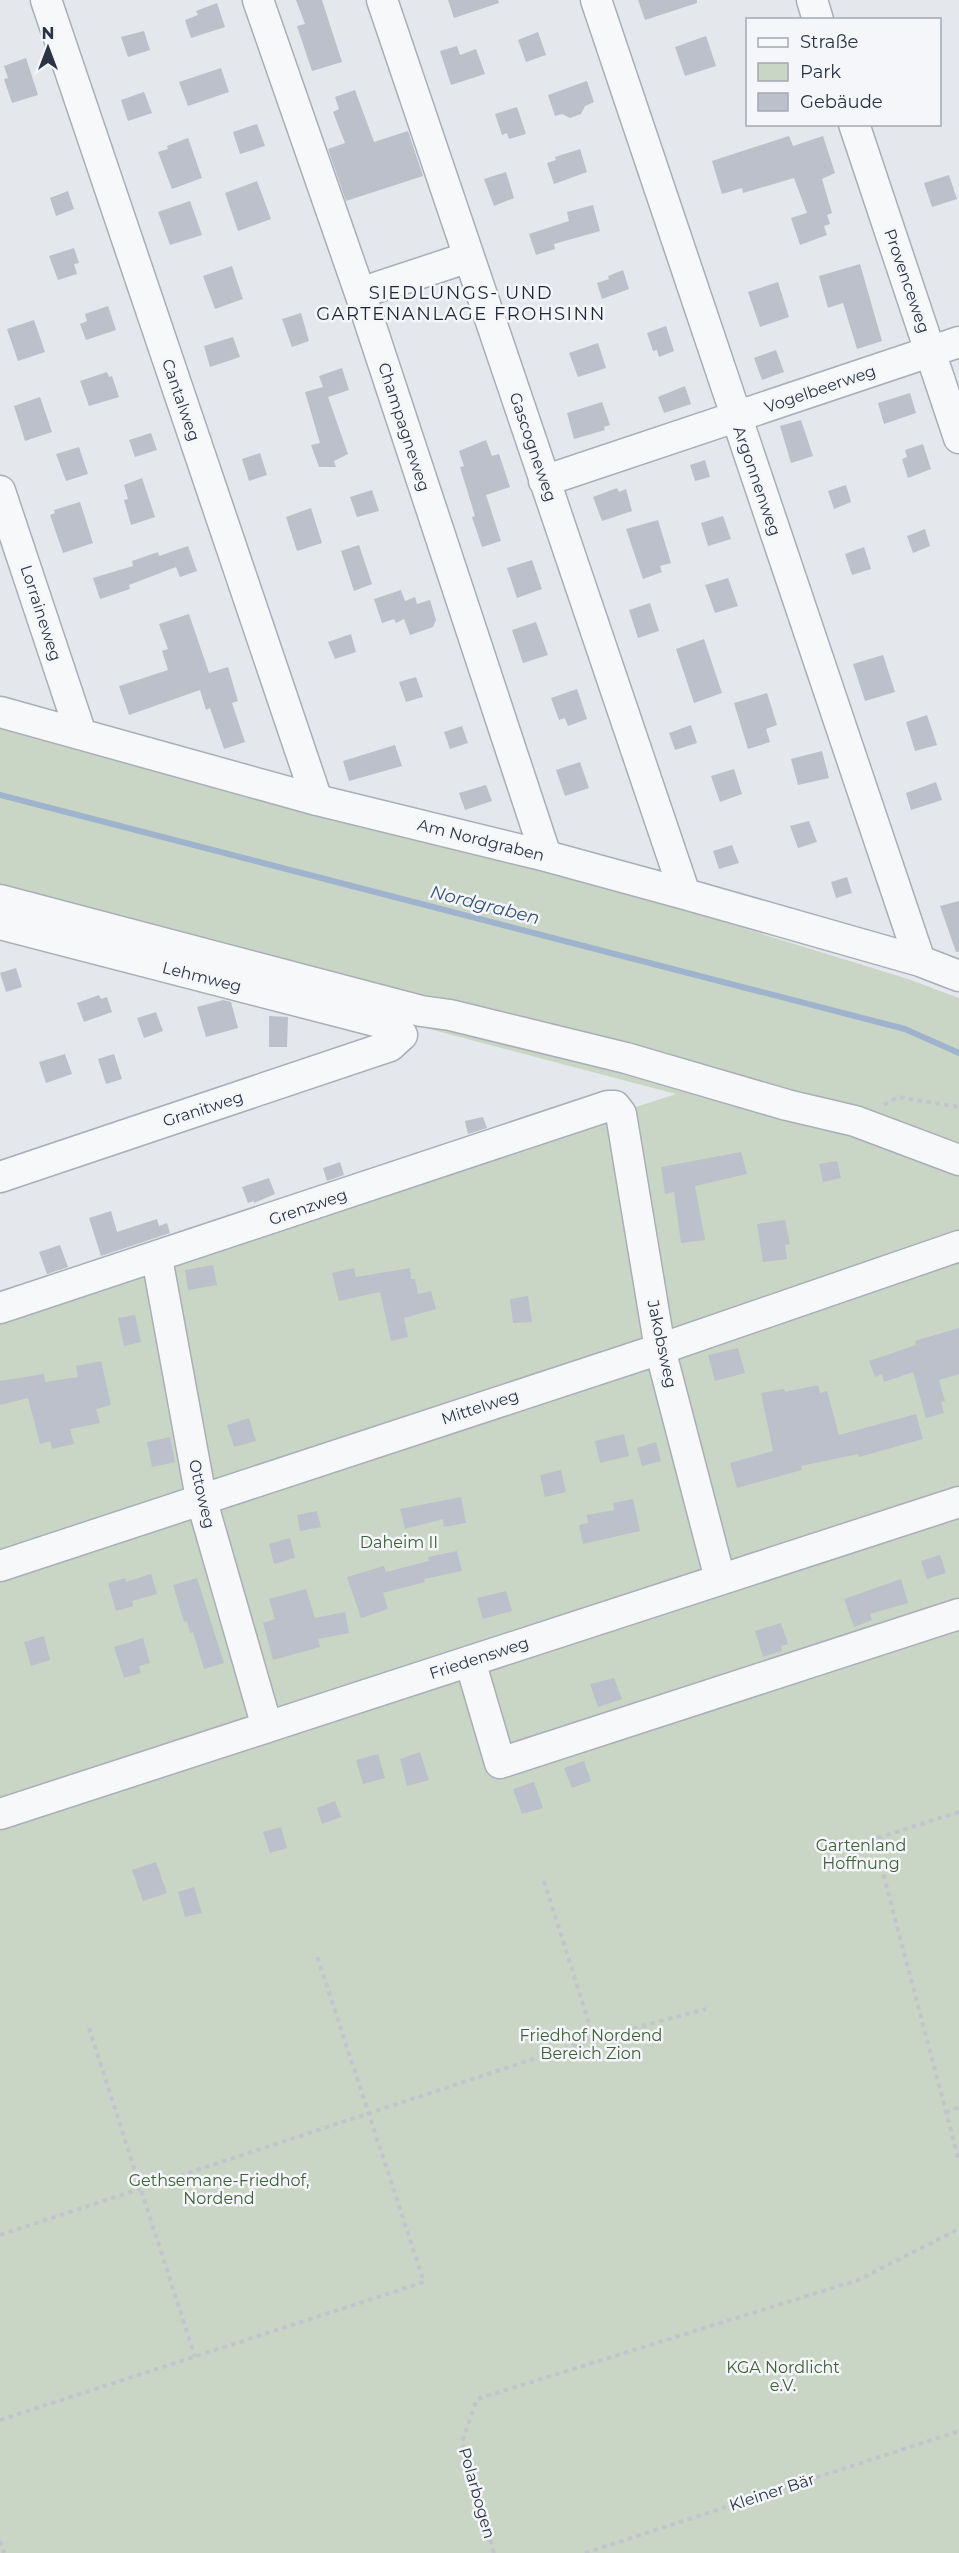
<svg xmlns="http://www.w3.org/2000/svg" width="959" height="2553" font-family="Montserrat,sans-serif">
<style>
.green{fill:#c9d6c5}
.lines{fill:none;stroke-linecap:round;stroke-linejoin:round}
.stream{stroke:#9fb4cc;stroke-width:6}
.building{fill:#bbc0ca}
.minor-casing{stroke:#a9aeb7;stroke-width:33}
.path{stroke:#c2c5cb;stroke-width:4;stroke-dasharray:4.5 4.5;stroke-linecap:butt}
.minor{stroke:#f7f8fa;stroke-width:30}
.labels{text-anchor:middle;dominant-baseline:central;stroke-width:5;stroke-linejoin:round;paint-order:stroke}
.street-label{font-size:16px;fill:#2b3445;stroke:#f4f6f9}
.park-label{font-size:16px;fill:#3f6138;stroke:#f4f6f9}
.neighbourhood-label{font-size:18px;letter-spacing:1.5px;fill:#1d2536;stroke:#f4f6f9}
.water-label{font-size:18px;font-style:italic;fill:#34527a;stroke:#f4f6f9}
</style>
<rect width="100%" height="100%" fill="#e4e7ec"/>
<path class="green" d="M0 723 639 896 908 979 959 998V2553H0V1313L676 1094 263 985 0 928Z"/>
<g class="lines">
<path class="stream" d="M0 795 905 1029 959 1053"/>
</g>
<path class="building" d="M296 0H322L342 62 312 71 297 26 305 24Z
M448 0H498L499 3 454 18Z
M638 0H697V3L645 20Z
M217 3 225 27 191 38 185 20 198 15 196 11Z
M144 31 150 50 128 57 121 37Z
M538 32 546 55 526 62 518 40Z
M706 36 716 66 685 76 675 47Z
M457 46 460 55 476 49 485 74 451 85 440 51Z
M26 58 38 95 12 103 4 79 8 78 4 66Z
M221 68 229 92 188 106 179 82Z
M587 81 594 102 585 106 581 114 570 118 562 114 555 116 548 95Z
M355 90 374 142 408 131 423 176 346 201 328 149 345 143 333 112 339 109 335 97Z
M144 92 152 113 128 121 121 100Z
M517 107 526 134 509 139 507 133 502 135 495 114Z
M257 124 265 146 240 154 233 132Z
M789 136 793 146 823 136 835 173 822 179 832 213 827 215 830 224 824 226 827 235 800 245 791 218 807 213 794 178 743 193 742 188 722 194 712 161Z
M188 138 202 178 172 189 158 152 168 149 167 146Z
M580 149 587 172 554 184 547 163 556 160 555 157Z
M506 172 514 198 494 206 484 179Z
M949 175 957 199 932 207 924 183Z
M257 181 271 219 238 231 225 193Z
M68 191 74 209 56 216 50 198Z
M190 201 202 235 170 245 158 212Z
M593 205 600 231 554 244 555 249 536 255 529 234 569 221 567 212Z
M74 248 79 263 74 264 77 274 58 280 49 256Z
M860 264 882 341 857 349 843 303 828 308 819 276Z
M232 266 243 299 215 309 203 276Z
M623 270 629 289 602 299 597 283 609 279 608 276Z
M778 282 789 317 760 327 748 292Z
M108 306 116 330 86 340 80 324 87 321 85 314Z
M301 313 309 341 292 347 282 319Z
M34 320 45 352 18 361 7 329Z
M666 326 674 351 659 357 657 350 653 351 647 333Z
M233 337 240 357 210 367 204 346Z
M598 343 606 368 578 377 569 353Z
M776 350 784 372 762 380 754 358Z
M342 368 349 390 328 397 348 454 334 461 336 467H319L311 445 320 443 305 392 323 387 319 376Z
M107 372 109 377 112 376 119 397 89 406 80 381Z
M685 386 691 404 664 413 658 397Z
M910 393 916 413 884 424 878 403Z
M40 397 52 432 25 441 14 406Z
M602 402 610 425 604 427 605 430 574 439 567 413Z
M801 420 813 456 791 463 780 426Z
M151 433 157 450 135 457 129 440Z
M486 440 492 456 499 454 510 487 486 495 501 541 482 547 472 517 475 516 460 467 464 466 459 451Z
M923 444 931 469 908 478 902 459 907 457 905 450Z
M79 447 88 474 66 481 56 454Z
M260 453 267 475 249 481 242 459Z
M705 460 710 477 695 481 690 465Z
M142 478 155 517 131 525 124 500 128 499 124 485Z
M846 485 851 502 834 509 828 491Z
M617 488 619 492 626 489 632 511 602 521 593 497Z
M372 490 379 511 357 517 350 497Z
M80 502 93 543 63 553 50 515 55 513 54 510Z
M311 508 322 543 297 551 286 517Z
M723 516 731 539 708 546 701 523Z
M658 520 671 563 660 566 662 572 643 579 626 529Z
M925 529 930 546 913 553 907 536Z
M359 545 372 584 354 591 341 551Z
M188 546 197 571 180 577 176 567 129 585 130 589 100 599 93 578 133 566 132 561 158 552 159 556Z
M864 547 871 569 852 575 845 554Z
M532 560 542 589 517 598 507 568Z
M728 578 738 606 715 613 705 585Z
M401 590 405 601 415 597 417 604 430 600 436 620 433 627 410 635 404 619 396 623 394 619 382 623 374 599Z
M650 603 659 631 638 638 629 610Z
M189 614 209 673 228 667 238 701 232 703 245 742 224 749 210 708 206 710 200 690 129 715 119 686 168 670 162 651 168 649 159 624Z
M536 622 548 655 523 663 512 630Z
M351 634 356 652 335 659 328 642Z
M704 639 722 693 694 703 676 649Z
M883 655 895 692 865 701 853 664Z
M416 677 423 697 406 702 399 682Z
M577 689 587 719 568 726 565 718 559 720 551 698Z
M767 693 777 725 766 729 770 742 748 749 734 703Z
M927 715 937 745 915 751 906 722Z
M691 725 697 743 675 750 669 733Z
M462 726 468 743 450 749 444 732Z
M395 745 402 766 349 781 343 761Z
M822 751 829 778 798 785 791 759Z
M580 762 589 788 565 796 556 770Z
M734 769 742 794 720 802 711 776Z
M936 782 942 800 911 810 906 793Z
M486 785 492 801 465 810 459 793Z
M809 821 817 842 798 848 790 826Z
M732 845 739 863 719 869 713 851Z
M847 877 852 893 836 898 831 882Z
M959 901V952H956L940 906Z
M16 968 22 987 6 992 0 973Z
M99 995 101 999 107 997 112 1012 84 1022 77 1003Z
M223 1000 231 1002 238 1028 206 1037 197 1007Z
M156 1012 163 1031 144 1038 137 1018Z
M269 1016 288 1017 287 1047H269Z
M65 1054 72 1074 46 1083 39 1062Z
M114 1054 122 1079 106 1084 98 1059Z
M483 1117 487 1128 468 1134 465 1121Z
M741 1152 747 1174 695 1186 705 1240 681 1243 674 1192 665 1194 661 1167Z
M837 1161 841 1178 823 1182 819 1164Z
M340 1162 344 1175 327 1181 323 1168Z
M269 1178 275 1194 254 1203V1201L248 1203 242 1187Z
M111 1211 117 1232 157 1219 159 1226 167 1223 170 1233 101 1256 89 1218Z
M785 1220 790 1244 785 1245 787 1259 763 1262 757 1224Z
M60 1245 68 1267 47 1274 39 1252Z
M213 1265 217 1285 188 1290 185 1270Z
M354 1268 356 1277 410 1268 411 1279H415L418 1294 431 1291 436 1309 404 1318 408 1337 391 1341 380 1292 339 1301 332 1273Z
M528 1296 532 1322 513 1323 510 1299Z
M135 1315 141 1342 124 1346 118 1318Z
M959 1328V1374L939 1380 945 1401 941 1402 944 1413 926 1418 913 1372 884 1382 882 1374 875 1377 869 1361 916 1345 915 1341 918 1340Z
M738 1348 745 1373 715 1381 708 1355Z
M101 1361 111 1405 96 1409 100 1423 70 1429 74 1444 52 1449 50 1441 40 1444 28 1398 0 1405V1381L44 1374 45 1382 78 1377 76 1366Z
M818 1385 820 1393 827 1391 839 1435 916 1414 923 1439 859 1457 858 1454 801 1466 802 1470 737 1488 730 1463 773 1451 761 1393 784 1389 785 1392Z
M249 1418 256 1441 234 1447 227 1425Z
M624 1434 629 1456 600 1463 595 1441Z
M170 1437 175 1462 152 1467 147 1442Z
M656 1442 661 1461 642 1466 637 1448Z
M561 1470 566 1492 545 1497 540 1475Z
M461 1497 466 1523 444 1527 443 1519 405 1529 400 1509Z
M633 1499 640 1531 583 1544 579 1525 588 1523 587 1515 614 1510 613 1503Z
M317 1511 321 1527 300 1531 297 1515Z
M290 1538 295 1558 274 1564 269 1544Z
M457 1551 462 1571 424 1579 425 1582 383 1593 388 1609 361 1618 347 1577 384 1566 386 1572 429 1561 428 1557Z
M940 1555 946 1573 927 1579 921 1561Z
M151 1574 157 1594 132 1601 133 1606 116 1611 108 1583 125 1578 126 1582Z
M197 1578 224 1663 204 1669 193 1632 190 1633 187 1621 184 1622 173 1585Z
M901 1579 908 1603 870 1614 872 1620 854 1627 844 1599Z
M306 1589 315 1618 345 1612 349 1633 318 1639 320 1647 273 1660 263 1623 275 1619 269 1599Z
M506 1591 512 1611 483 1619 477 1598Z
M781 1623 788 1644 781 1646 782 1651 763 1657 755 1631Z
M44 1636 50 1660 31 1666 24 1642Z
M143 1638 150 1663 139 1666 141 1673 124 1678 114 1647Z
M614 1678 622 1699 598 1707 590 1684Z
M420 1752 429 1780 407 1786 400 1759Z
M378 1754 385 1778 363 1784 356 1760Z
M584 1761 591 1781 572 1788 564 1768Z
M534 1782 543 1808 522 1814 513 1789Z
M335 1801 341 1817 322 1824 317 1808Z
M281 1827 287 1848 270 1853 263 1832Z
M156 1862 167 1893 143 1901 132 1870Z
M194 1887 202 1913 185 1917 178 1892Z"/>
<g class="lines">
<g class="minor-casing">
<path id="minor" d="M46 0 317 800
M258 0 360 293 546 856
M382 0 685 894
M596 0 920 961
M812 0 818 20
M854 124 959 438
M360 293 469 257
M544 481 959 342
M0 491 81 734
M0 712 317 800 546 856 685 894 920 961 959 976
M0 900 421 1011 450 1015 626 1058 787 1105 855 1121 959 1160
M0 924 379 1022 402 1035 390 1046 0 1177
M157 1258 201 1498 267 1727
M0 1308 608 1106H615L621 1114 660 1349 720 1579
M0 1566 660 1349 959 1246
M470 1661 500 1763 959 1614
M0 1814 959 1502"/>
</g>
<path class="path" d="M884 1105 898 1097 959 1107
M959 1812 874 1839 959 2161
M544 1881 594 2039
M89 2028 195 2357
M946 2113 959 2107
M0 2235 594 2039 706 2009
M0 2420 424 2282 317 1956
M0 2541 4 2553
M494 2553 462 2442 477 2399 858 2280 959 2229
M585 2553 959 2431"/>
<use href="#minor" class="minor"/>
</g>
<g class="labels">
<g class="street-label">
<text transform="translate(907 281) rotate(71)">Provenceweg</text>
<text transform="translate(820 389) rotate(-19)">Vogelbeerweg</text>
<text transform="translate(181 400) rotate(71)">Cantalweg</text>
<text transform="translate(404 427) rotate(72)">Champagneweg</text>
<text transform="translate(533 447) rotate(71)">Gascogneweg</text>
<text transform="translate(757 481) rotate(71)">Argonnenweg</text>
<text transform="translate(41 613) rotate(72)">Lorraineweg</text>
<text transform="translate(481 840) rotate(14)">Am Nordgraben</text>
<text transform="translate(202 977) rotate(14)">Lehmweg</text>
<text transform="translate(203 1109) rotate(-18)">Granitweg</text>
<text transform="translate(308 1207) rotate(-19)">Grenzweg</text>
<text transform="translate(662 1344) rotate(78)">Jakobsweg</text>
<text transform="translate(480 1407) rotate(-18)">Mittelweg</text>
<text transform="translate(202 1494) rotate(77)">Ottoweg</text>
<text transform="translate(479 1658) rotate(-18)">Friedensweg</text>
<text transform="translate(772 2492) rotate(-18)">Kleiner Bär</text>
<text transform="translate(477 2493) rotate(74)">Polarbogen</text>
</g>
<g class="park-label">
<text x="399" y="1542">Daheim II</text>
<text x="861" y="1845">Gartenland<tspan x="861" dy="18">Hoffnung</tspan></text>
<text x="591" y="2035">Friedhof Nordend<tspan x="591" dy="18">Bereich Zion</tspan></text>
<text x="219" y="2180">Gethsemane-Friedhof,<tspan x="219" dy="18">Nordend</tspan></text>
<text x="783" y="2367">KGA Nordlicht<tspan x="783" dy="18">e.V.</tspan></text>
</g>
<g class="neighbourhood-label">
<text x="461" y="293">SIEDLUNGS- UND<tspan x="461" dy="21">GARTENANLAGE FROHSINN</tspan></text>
</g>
<g class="water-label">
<text transform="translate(485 905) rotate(14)">Nordgraben</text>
</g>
</g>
<rect x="746" y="18" width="195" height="108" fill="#f4f6f9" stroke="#a4a8b1" stroke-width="1.5"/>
<rect x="758" y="38" width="30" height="9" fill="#f7f8fa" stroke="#a4a8b1" stroke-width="1.5"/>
<text x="800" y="48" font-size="18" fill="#2b3445">Straße</text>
<rect x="758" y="63" width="30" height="18" fill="#c9d6c5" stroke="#a4a8b1" stroke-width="1.5"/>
<text x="800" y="78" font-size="18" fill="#2b3445">Park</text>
<rect x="758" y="93" width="30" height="18" fill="#bbc0ca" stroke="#a4a8b1" stroke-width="1.5"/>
<text x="800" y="108" font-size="18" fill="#2b3445">Gebäude</text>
<g transform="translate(48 48)" stroke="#f4f6f9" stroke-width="4.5" paint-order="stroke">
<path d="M0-4.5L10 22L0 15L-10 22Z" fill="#2b3445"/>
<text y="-9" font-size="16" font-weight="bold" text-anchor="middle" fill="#2b3445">N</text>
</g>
</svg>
